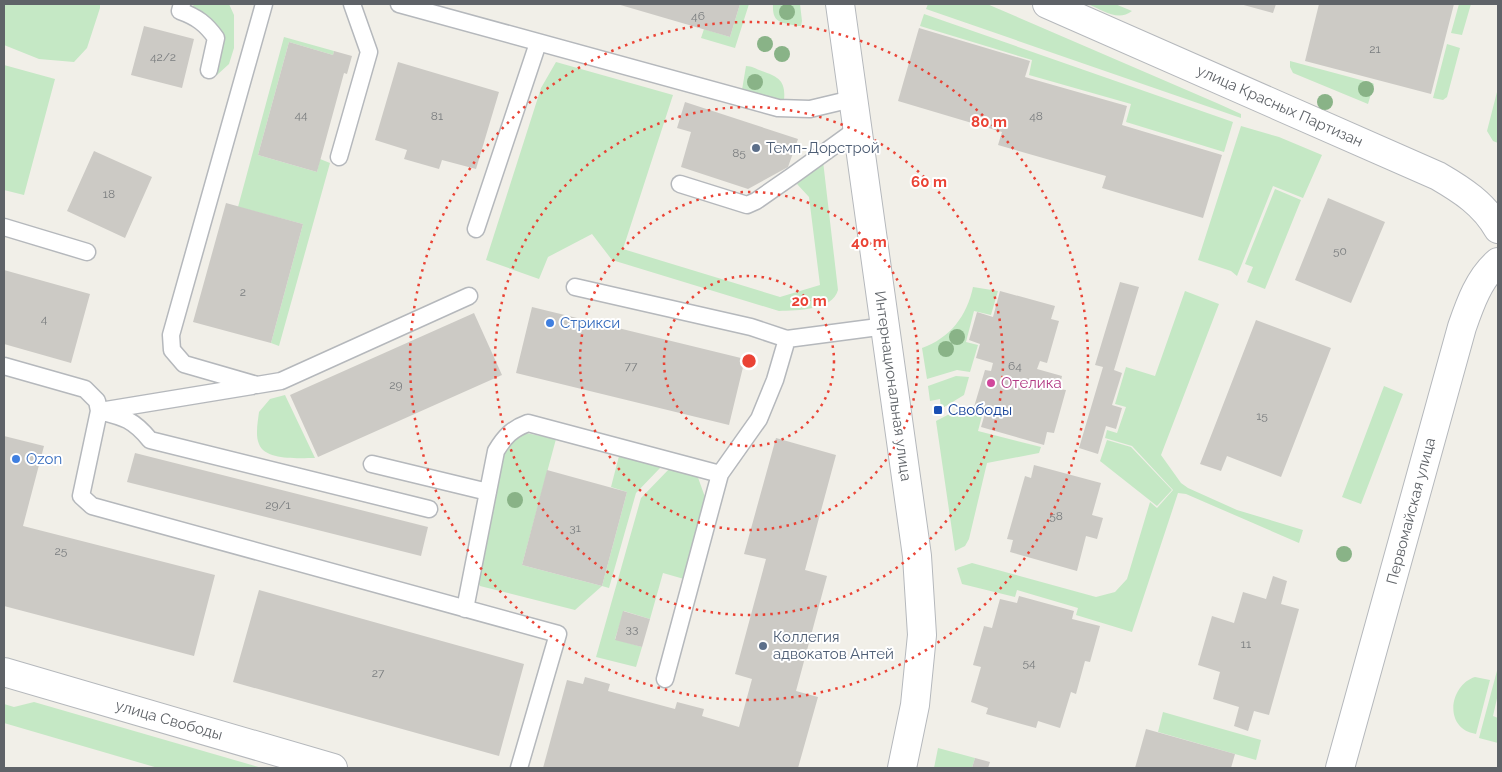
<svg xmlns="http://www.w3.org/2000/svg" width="1502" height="772" font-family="Raleway,sans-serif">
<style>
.green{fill:#c5e8c5}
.building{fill:#cccac5}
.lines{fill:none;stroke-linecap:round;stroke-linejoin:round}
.service-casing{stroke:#b5b8bc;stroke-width:19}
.minor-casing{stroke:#b5b8bc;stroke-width:30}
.tertiary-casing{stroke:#b5b8bc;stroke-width:30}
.service{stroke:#fff;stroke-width:16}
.minor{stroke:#fff;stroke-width:28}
.tertiary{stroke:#fff;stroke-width:28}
.tree{fill:#89b387}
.ring{fill:none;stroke:#ea4335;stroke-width:2.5;stroke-dasharray:2.5 5}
.service-dot{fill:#5c6f8a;stroke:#fff;stroke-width:2}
.shop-dot{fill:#3f7fe0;stroke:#fff;stroke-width:2}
.hotel-dot{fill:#d1479c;stroke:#fff;stroke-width:2}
.transit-dot{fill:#1a4fb4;stroke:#fff;stroke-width:2}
.labels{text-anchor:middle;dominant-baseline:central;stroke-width:4;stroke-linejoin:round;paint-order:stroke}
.number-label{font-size:12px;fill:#7a7d7f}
.street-label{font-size:15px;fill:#5f6368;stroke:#fff}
.service-label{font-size:15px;fill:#4e5e75;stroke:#fff;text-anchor:start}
.shop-label{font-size:15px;fill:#366cbe;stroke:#fff;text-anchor:start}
.hotel-label{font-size:15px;fill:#b23c85;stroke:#fff;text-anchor:start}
.transit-label{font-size:15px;fill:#164399;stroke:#fff;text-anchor:start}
.centre{fill:#ea4335;stroke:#fff;stroke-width:2.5}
.ring-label{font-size:15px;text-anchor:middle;font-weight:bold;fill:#ea4335;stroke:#fff;stroke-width:4;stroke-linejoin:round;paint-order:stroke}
</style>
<rect width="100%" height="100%" fill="#f1efe8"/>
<path class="green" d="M4 4H100V8L87 48 74 62 39 59 4 45Z
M193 4H229L234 15V48L229 64 217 75 215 66 221 38 194 9Z
M740 4H749L735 48 701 38 704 29 730 37Z
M773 4H800L802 21 801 26H797C781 22 772 24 773 4Z
M928 4H987L1219 104 1241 114V118L926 9Z
M1088 4H1115L1132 11C1118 22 1102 10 1088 4Z
M1459 4H1471L1462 35 1451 33Z
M924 14 1233 122 1224 152 1126 122 1131 104 1029 75 1032 60 920 26Z
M284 37 334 51 333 55 289 42 258 155 317 172 320 159 330 163 279 346 271 343 303 224 238 207Z
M1447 44 1460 48 1447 97 1443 100 1433 98Z
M1290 61 1372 83 1374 84 1368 104 1293 73 1290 67Z
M556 62 673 95 623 249 780 297 820 285 809 197 797 184 823 161 838 290C832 311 797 310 779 311L612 260 592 234 548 257 539 279 486 260 541 88Z
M4 65 55 79 24 195 4 190Z
M746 66C752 66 756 69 762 71 778 77 786 80 784 100L781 101 742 90Z
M1498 88V143L1493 141 1487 131Z
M1241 126 1279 137 1322 155 1303 198 1273 186 1237 276 1231 271 1198 260Z
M1275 189 1301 200 1265 289 1247 282 1253 267 1245 264Z
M973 287 998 291 991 315 974 311 966 342 978 345 970 372 957 370 927 379 922 348C950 338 967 316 973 287Z
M1185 291 1219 304 1161 455 1181 483 1188 488 1237 510 1303 530 1299 543 1186 494 1178 493 1132 632 1076 615 1078 608 1017 590 1015 597 962 584 957 568 972 563 1096 597 1115 592 1127 579 1150 502 1157 508 1173 490 1132 446 1105 438 1107 430 1117 433 1126 407 1115 404 1126 367 1155 376Z
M956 376 969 377 964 395 941 409 940 399 930 401 928 386Z
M1384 386 1403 394 1361 504 1342 497Z
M285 395 315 458C300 458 265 461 259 444 255 435 258 421 259 412L270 399Z
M963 407 983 412 978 431 1041 447 1039 453 987 463 969 539 965 546 955 551 936 421Z
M526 433 556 439 522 565 602 586 627 492 611 487 619 456 661 467 636 493 609 588 602 586 575 610 480 586 477 580 503 450 516 438Z
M1107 440 1131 447 1172 490 1157 506 1100 461Z
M672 466 696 472 705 497 684 579 663 573 650 619 624 611 615 639 642 647 636 667 596 657 641 498Z
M1498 667V694L1493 716 1498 718V743L1479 738Z
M1475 677 1490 680 1476 734C1471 733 1465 731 1462 728 1445 713 1455 683 1475 677Z
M34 702 262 768H158L4 723V704L14 707Z
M1163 712 1261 740 1256 760 1158 732Z
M938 748 975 758 972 768H934Z"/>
<path class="building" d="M617 4H740L730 37Z
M1240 4H1276L1273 13Z
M1319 4H1454L1431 94 1305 61Z
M144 26 194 39 182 88 131 75Z
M919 28 1030 61 1025 77 1127 106 1122 125 1222 155 1203 218 1102 188 1106 176 998 145 1002 132 898 101Z
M289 42 333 55 334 51 352 56 347 74 344 73 317 172 258 155Z
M398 62 499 92 476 169 442 160 439 169 404 159 407 150 375 140Z
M685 102 798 139 788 167 748 189 681 167 691 132 677 128Z
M94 151 152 177 125 238 67 211Z
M1328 198 1385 222 1351 303 1295 280Z
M226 203 303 224 271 343 193 322Z
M4 270 90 294 71 363 4 344Z
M1120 282 1139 287 1114 370 1122 373 1112 405 1122 408 1116 429 1106 426 1098 454 1079 448 1103 367 1095 365Z
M1000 291 1055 306 1051 319 1059 321 1047 363 1040 361 1037 369 1062 376 1059 389 1066 390 1054 433 1047 432 1044 445 981 427 986 410 974 407 985 370 991 371 993 363 976 358 980 344 969 340 977 312 993 317Z
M532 307 745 359 729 425 516 373Z
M474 313 502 375 318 457 290 395Z
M1256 320 1331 348 1281 477 1227 456 1221 471 1200 464Z
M4 436 44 446 23 526 215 575 194 656 4 606Z
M776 438 836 455 805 570 827 576 796 691 818 697 798 768H543L567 680 583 684 585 677 610 684 608 691 675 709 677 702 704 709 702 716 739 727 752 679 735 674 766 559 744 554Z
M135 453 428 527 421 556 127 482Z
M1034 465 1101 483 1092 515 1103 518 1097 539 1086 536 1077 571 1010 552 1013 540 1007 539 1025 476 1031 478Z
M547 470 627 492 602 586 522 565Z
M1273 576 1287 581 1281 604 1299 609 1269 715 1254 711 1248 731 1234 726 1239 707 1213 699 1220 672 1198 665 1212 616 1234 623 1243 592 1266 599Z
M259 590 524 664 499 756 233 682Z
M1019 596 1074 611 1072 619 1100 626 1090 662 1085 661 1076 694 1071 692 1060 728 1038 721 1036 728 986 714 988 708 971 702 981 667 973 665 984 626 992 628 1000 599 1017 603Z
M623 611 650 619 642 647 615 640Z
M1146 729 1235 754 1231 768H1135Z
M975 758 990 762 988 768H972Z"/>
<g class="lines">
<g class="service-casing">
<path id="service" d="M182 4 180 11C197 17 206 24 216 38L209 70
M264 4 171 335 172 350 184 364 257 385 281 381 469 296
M399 4 778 108 810 109 852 99
M339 157 369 52 352 4
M680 184 747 205 756 201 792 176 857 129
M4 227 87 252
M476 229 538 43
M575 287 751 327 787 339 886 326
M4 366 85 389 97 401 99 411 81 496 92 506 558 634 519 768
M106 410 252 386
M99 411C123 417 133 419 150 440L429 509
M372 464 488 492
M465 609 496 451C505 436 512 429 528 423L720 474
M665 679 720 474 759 419 775 380 787 339"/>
</g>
<g class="minor-casing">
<path id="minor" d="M1340 768 1462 327C1470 304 1479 278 1498 262"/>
</g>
<g class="tertiary-casing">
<path id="tertiary" d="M840 4 917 556 922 635 915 705 902 768
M1047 4 1438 176C1462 190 1484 204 1498 229
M4 672 333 768"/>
</g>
<use href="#service" class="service"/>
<use href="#minor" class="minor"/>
<use href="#tertiary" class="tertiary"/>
</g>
<g class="tree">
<circle cx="787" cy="12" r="8"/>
<circle cx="765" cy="44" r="8"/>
<circle cx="782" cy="54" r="8"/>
<circle cx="755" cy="82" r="8"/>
<circle cx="1366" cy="89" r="8"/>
<circle cx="1325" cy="102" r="8"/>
<circle cx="957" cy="337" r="8"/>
<circle cx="946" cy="349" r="8"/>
<circle cx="515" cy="500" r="8"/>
<circle cx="1344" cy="554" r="8"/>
</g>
<g class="ring">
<circle cx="749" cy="361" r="85"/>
<circle cx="749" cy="361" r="169"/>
<circle cx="749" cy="361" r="254"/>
<circle cx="749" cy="361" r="339"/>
</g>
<g class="service-dot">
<circle cx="756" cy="148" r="5"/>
<circle cx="763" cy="646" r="5"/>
</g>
<g class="shop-dot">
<circle cx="550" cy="323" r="5"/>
<circle cx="16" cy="459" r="5"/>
</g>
<circle class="hotel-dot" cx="991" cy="383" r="5"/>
<rect class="transit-dot" x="933" y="405" width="10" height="10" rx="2.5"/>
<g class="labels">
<g class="number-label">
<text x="698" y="16">46</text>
<text x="1375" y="49">21</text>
<text x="163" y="57">42/2</text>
<text x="301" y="115">44</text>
<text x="437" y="116">81</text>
<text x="1036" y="116">48</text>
<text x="739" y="153">85</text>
<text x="109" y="194">18</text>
<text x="1340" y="251">50</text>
<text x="243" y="292">2</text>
<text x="44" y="319">4</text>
<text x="631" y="366">77</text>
<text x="1015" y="366">64</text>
<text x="396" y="385">29</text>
<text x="1262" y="416">15</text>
<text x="278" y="505">29/1</text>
<text x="1056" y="516">58</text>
<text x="575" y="528">31</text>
<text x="61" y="551">25</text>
<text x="632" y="629">33</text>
<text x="1246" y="644">11</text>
<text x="1029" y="663">54</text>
<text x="378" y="673">27</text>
</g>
<g class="street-label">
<text transform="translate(1280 106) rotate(24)">улица Красных Партизан</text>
<text transform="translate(893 386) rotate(82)">Интернациональная улица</text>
<text transform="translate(1411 511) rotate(-75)">Первомайская улица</text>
<text transform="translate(169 720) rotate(16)">улица Свободы</text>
</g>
<g class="service-label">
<text x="766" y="148">Темп-Дорстрой</text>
<text x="773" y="637">Коллегия<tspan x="773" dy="17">адвокатов Антей</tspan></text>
</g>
<g class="shop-label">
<text x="560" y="323">Стрикси</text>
<text x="26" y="459">Ozon</text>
</g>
<g class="hotel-label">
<text x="1001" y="383">Отелика</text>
</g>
<g class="transit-label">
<text x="948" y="410">Свободы</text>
</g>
</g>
<circle cx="749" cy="361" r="8" class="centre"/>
<g class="ring-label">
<text x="989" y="127">80 m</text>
<text x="929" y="187">60 m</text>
<text x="869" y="247">40 m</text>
<text x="809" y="306">20 m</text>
</g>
<rect width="1502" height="772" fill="none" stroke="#5f6368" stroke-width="10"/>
</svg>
